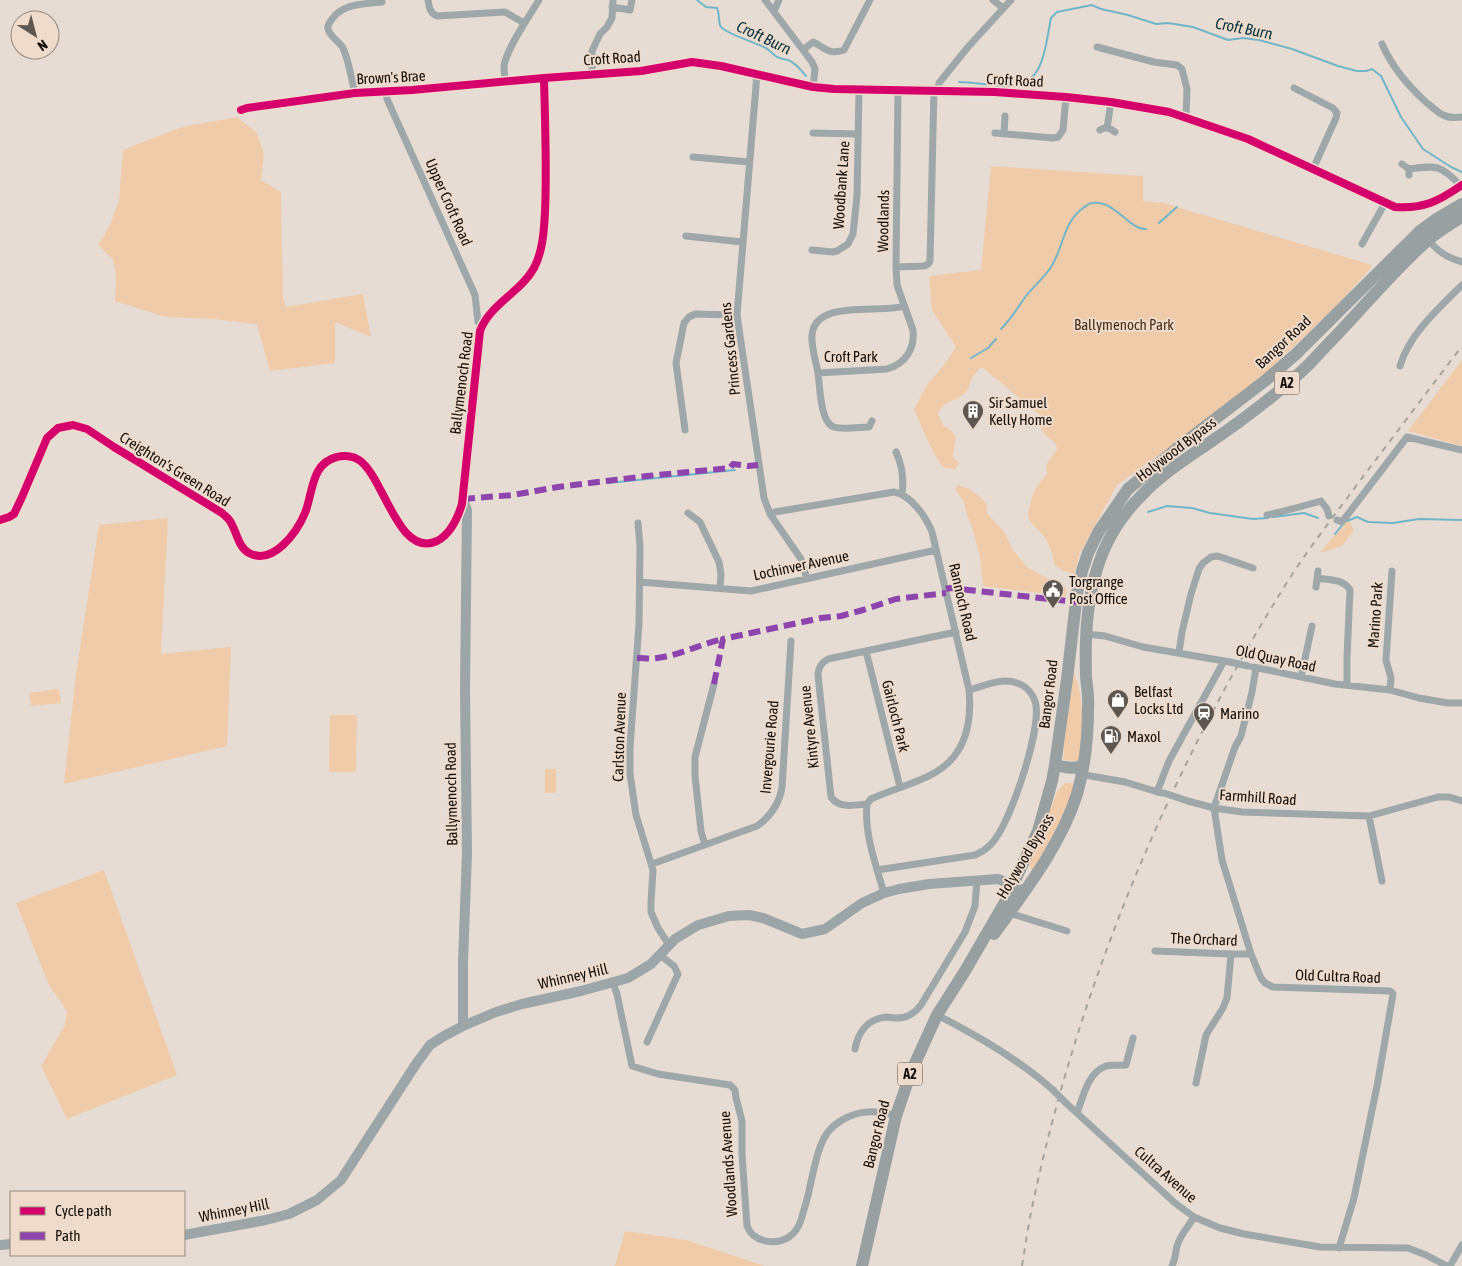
<svg xmlns="http://www.w3.org/2000/svg" width="1462" height="1266" font-family="'Asap Condensed',sans-serif">
<style>
.green{fill:#f0cba9}
.lines{fill:none;stroke-linecap:round;stroke-linejoin:round}
.stream{stroke:#72b5c8;stroke-width:2}
.street{stroke:#9ea7a9;stroke-width:7}
.secondary{stroke:#9ca5a7;stroke-width:10}
.highway{stroke:#99a0a2;stroke-width:12}
.rail{stroke:#a5a3a0;stroke-width:2;stroke-dasharray:6 6;stroke-linecap:butt}
.street-bridge{stroke:#9ea7a9;stroke-width:7}
.quiet{stroke:#8e44ad;stroke-width:6;stroke-dasharray:12 6;stroke-linecap:butt}
.cycleway-casing{stroke:#eedbcb;stroke-width:11}
.cycleway{stroke:#d6006c;stroke-width:8}
.labels{text-anchor:middle;dominant-baseline:central;stroke-width:4;stroke-linejoin:round;paint-order:stroke}
.shield{fill:#eedbcb;stroke:#554c43;stroke-width:1}
.shield-label{font-size:14px;font-weight:bold;fill:#140e09}
.street-label{font-size:15px;fill:#140e09;stroke:#eedbcb}
.park-label{font-size:15px;fill:#492f17;stroke:#eedbcb}
.poi-label{font-size:15px;fill:#140e09;stroke:#eedbcb;text-anchor:start}
.water-label{font-size:16px;font-style:italic;fill:#03323f;stroke:#eedbcb}
</style>
<rect width="100%" height="100%" fill="#e6dcd3"/>
<path class="green" d="M237 117 257 133 264 154 261 180 281 192 283 298 286 307 363 294 371 337 335 322V363L270 371 257 324 214 319 166 317 115 301 116 275 113 259 98 245 110 225 119 200 123 150 182 127Z
M991 166 1143 176V201L1164 203 1177 207 1372 265 1370 269 1338 304 1256 382 1221 410 1117 485 1080 553 1074 574 1063 571 1054 564C1053 554 1049 543 1043 535 1038 529 1030 524 1028 516 1027 511 1030 506 1031 501 1034 490 1039 482 1047 474L1046 465 1057 449 1056 444C1045 433 1037 434 1041 416L982 367C979 370 973 375 972 379 969 384 970 388 965 393 954 404 946 397 938 414L943 425 953 432 956 437 953 456 954 459 959 462 956 469C953 469 947 469 944 467 935 461 919 420 914 409L927 385 944 365 956 347 932 310 929 276 981 270Z
M1462 360V446L1408 431Z
M958 485 969 489 982 499 987 505V513L1005 533 1013 550 1028 568 1047 578 1059 581 1063 584 1067 591 1065 597 1042 593 983 586 980 557 972 527 967 515 964 502 955 489Z
M168 518 161 654 231 647 227 746 64 784 76 674 99 525Z
M1349 520 1354 530 1342 546 1319 553Z
M1071 669C1086 690 1082 735 1081 761L1063 760Z
M59 689 61 703 31 706 29 693Z
M330 715H357L356 772H329Z
M545 769H556V793H545Z
M1065 783H1076L1064 818 1032 871 1029 865 1057 792Z
M104 870 177 1075 67 1119 41 1066 65 1025 67 1011 49 985 16 903Z
M625 1231 686 1240 765 1266H615Z"/>
<g class="lines">
<path class="stream" d="M697 0 706 7 717 8C720 15 718 23 721 27 725 33 756 43 764 47 769 49 772 54 777 57 781 59 784 59 788 60 796 63 801 70 806 76
M959 82C977 82 995 87 1013 86 1045 84 1046 41 1051 18L1057 12 1092 5 1101 9 1128 15 1156 24 1168 23 1193 27 1228 40 1243 38 1259 40 1292 49 1338 66 1357 71H1366L1372 69 1381 76 1401 117 1423 149 1451 167 1462 172
M1159 223 1177 207
M1001 329C1011 319 1018 307 1026 296 1034 286 1044 278 1051 267 1064 247 1062 224 1083 208 1086 206 1089 203 1093 203 1115 200 1129 230 1146 229
M971 358 988 348 996 339
M608 483 735 470
M1148 512 1167 506 1192 508 1210 513 1253 519 1268 518
M1273 517 1304 513 1318 518
M1347 521 1357 517 1368 522 1393 523 1419 519 1462 520
M1335 534 1343 524"/>
<path class="street" d="M428 0C429 7 430 13 437 16L505 12 524 23
M765 0 812 62 815 69 813 87
M993 0 1003 8
M612 7 630 10 632 0
M774 11 779 0
M1382 44C1392 67 1408 86 1427 103 1432 107 1437 112 1443 115 1449 118 1455 118 1462 117
M1097 47 1154 62 1177 65 1182 69 1187 89 1186 118
M803 50 813 42C826 48 828 55 844 50L870 0
M592 73V51L600 34 607 27 612 18 613 0
M757 74 737 315 764 498 770 514 801 559 807 579
M505 82C505 77 504 71 504 66 506 49 530 15 539 0
M1294 88 1333 108 1337 113 1336 118 1313 169
M898 89 896 267 924 266 928 264 930 261 934 90
M386 90 387 99 475 295 478 322 482 326
M938 90 939 83 968 47 1011 0
M355 93C351 78 349 61 343 48 339 41 330 37 328 29 327 25 330 22 332 19 343 3 365 4 382 2
M241 110 247 108 355 93 412 90 544 78
M1107 128 1111 102
M1100 130C1106 126 1110 128 1115 132
M813 133 858 134
M995 133 1053 138 1058 137 1063 130 1066 97
M1004 134 1005 116
M693 157 749 162
M1402 164 1409 169V175
M1409 169C1437 165 1441 165 1461 186
M686 236 742 242
M1426 238C1438 251 1445 257 1462 262
M1362 244 1385 203
M812 250 833 252 837 251 848 244 853 234 857 196 859 89
M896 267 897 285 913 330C915 349 905 364 887 369L818 373C816 361 811 347 812 335 815 299 879 314 904 306
M1400 366C1409 334 1439 308 1462 285
M818 373C820 386 820 423 834 427 842 430 860 427 869 427L872 421
M685 430 676 363 684 323 689 317 695 314 737 315
M896 452C902 465 904 480 902 494
M688 513 700 522 719 562 721 574 720 588
M770 514 775 512 894 492C911 495 926 517 932 532L969 690C972 722 966 754 936 772 916 784 892 789 871 799L867 804
M1267 515C1285 511 1303 506 1321 501L1327 509 1329 516
M0 520 9 517 14 514 22 497 47 438 58 428 73 425 87 429 114 447 222 513C225 516 228 518 230 521 237 532 238 547 250 554 274 566 298 531 305 512 310 500 311 484 317 472 327 453 351 452 366 466L405 531C430 561 455 530 462 504
M1337 520 1342 522 1407 437 1462 450
M638 523 640 546 639 624 630 747V774L636 815 653 870 651 902V912L658 928 669 945
M1317 578C1329 580 1344 579 1350 590L1347 657V685
M640 582 751 591 936 550
M1316 587 1318 571
M1086 634 1105 636 1143 647 1230 662
M866 651 900 787
M1179 652 1182 632 1191 594 1199 569 1203 563 1211 557 1218 556 1253 568
M1253 667 1335 684 1390 690 1419 698 1448 703H1462
M1256 668 1252 692 1241 736 1235 747 1214 808 1222 860 1251 954 1261 978 1265 983 1273 987 1390 991 1393 994 1378 1081 1354 1198 1339 1248
M1301 677 1312 626
M1390 690 1391 678 1386 660 1392 571
M1079 774 1125 782 1161 793
M1157 792 1169 761 1224 661
M1188 801 1214 808 1242 812 1369 816 1438 797H1449L1462 801
M867 804C854 805 839 809 831 797L818 675C818 668 821 663 828 659L956 632
M867 804C864 834 876 865 884 893
M1369 816 1382 881
M705 845 701 831 695 776V757L714 684
M652 864 757 826C771 816 779 804 782 788L791 641
M877 870 975 855C982 852 988 848 993 842 1011 821 1040 733 1036 705 1034 695 1027 686 1017 683 1002 677 984 686 969 690
M1009 913 1067 931
M1155 951 1231 954H1251
M613 983 617 994 632 1066 658 1074 730 1085 735 1090 736 1098 742 1121V1154L747 1226C753 1242 775 1246 789 1237 795 1233 799 1226 801 1220 804 1209 808 1198 810 1186 814 1170 816 1153 824 1138 834 1120 857 1110 877 1112 883 1112 890 1114 896 1116
M937 1015C978 1036 1018 1059 1053 1090
M647 1042 678 974 674 966 660 955
M855 1049C858 1032 868 1019 886 1017 889 1017 893 1018 897 1018 907 1018 915 1013 921 1005L965 932 975 906 977 880
M1196 1083 1206 1035 1223 1008 1227 998 1231 954
M1066 1103 1175 1203 1194 1217 1220 1228 1244 1234 1320 1247 1408 1248 1426 1255 1447 1266
M1077 1113C1083 1097 1088 1072 1106 1066 1112 1065 1120 1065 1126 1065L1133 1038
M1172 1266C1176 1258 1175 1254 1177 1246 1180 1235 1189 1226 1194 1217
M1450 1266 1462 1245"/>
<path class="secondary" d="M463 1026V962L467 853 465 690 467 510 465 505 462 504 480 331C490 304 521 292 534 268 543 251 544 230 545 212 547 167 545 122 544 78L641 71 692 62 721 66 813 87 834 89 995 92 1066 97 1111 102 1169 112 1248 139 1395 207C1424 209 1439 201 1462 185
M184 1235 266 1220 289 1214 317 1200 341 1180 416 1064 430 1045 444 1036 463 1026 496 1012 522 1004 581 991 628 978 651 964 675 939 698 925 729 916 749 915 763 918 802 934 825 929 862 903 884 893 899 889 929 884 998 879 1013 885 1019 889
M0 1245 11 1244"/>
<path class="highway" d="M1055 765C1065 767 1074 770 1083 765
M994 934C1025 891 1061 845 1077 794 1085 767 1088 737 1088 708 1089 698 1087 687 1086 677 1085 640 1086 604 1097 569 1105 542 1121 516 1141 496 1160 475 1186 459 1209 443 1242 421 1273 397 1302 371 1312 362 1321 351 1331 341 1363 308 1393 271 1428 240 1439 231 1450 224 1462 217
M862 1266 896 1116 911 1072 937 1015 965 971 1005 902 1038 831 1052 781 1055 765 1067 679 1077 593 1082 571 1088 553 1099 531 1128 489 1185 442 1266 380 1296 354 1420 231 1435 220 1462 204"/>
<path class="rail" d="M1022 1266C1026 1241 1030 1215 1036 1189 1083 977 1171 768 1286 584 1308 549 1334 516 1359 482 1393 437 1427 392 1462 346"/>
<path class="street-bridge" d="M1230 662 1248 666
M1164 793 1188 801
M1053 1090 1066 1103"/>
<path class="quiet" d="M463 499 513 495 558 487 647 476 730 468 733 464 748 466 758 465
M946 589 950 588 1077 602
M637 658C644 658 651 659 657 658 680 655 701 644 723 639
M714 684 723 639 821 618 841 616 863 610 896 599 946 593"/>
<g class="cycleway-casing">
<path id="cycleway" d="M241 110 247 108 355 93 412 90 544 78 641 71 692 62 721 66 813 87 834 89 995 92 1066 97 1111 102 1169 112 1248 139 1395 207C1424 209 1439 201 1462 185
M0 520 9 517 14 514 22 497 47 438 58 428 73 425 87 429 114 447 222 513C225 516 228 518 230 521 237 532 238 547 249 553 273 566 297 532 305 513 313 493 311 463 337 457 344 455 353 456 359 460 384 476 398 559 437 541 451 534 458 517 462 504L480 331C490 304 521 292 534 268 543 251 544 230 545 212 547 167 545 122 544 78"/>
</g>
<use href="#cycleway" class="cycleway"/>
</g>
<defs>
<g id="building-pin" transform="scale(1.125)"><path d="M0 17L-7.5 6A9.5 9.5 0 1 1 7.5 6Z" fill="#5e5650" stroke="#eedbcb"/><path d="M-4-6H4V6H1V3H-1V6H-4ZM-2.5-4.3h1.7v1.8h-1.7ZM.8-4.3h1.7v1.8H.8ZM-2.5-1h1.7V.8h-1.7ZM.8-1h1.7V.8H.8Z" fill="#fff"/></g>
<g id="civic-pin" transform="scale(1.125)"><path d="M0 17L-7.5 6A9.5 9.5 0 1 1 7.5 6Z" fill="#5e5650" stroke="#eedbcb"/><path d="M-.6-6.5H3V-4.5H.6V-3L4-1V1h2V6H-6V1h2V-1L-.6-3ZM-1.2 2.5V6h2.4V2.5Z" fill="#fff"/></g>
<g id="shop-pin" transform="scale(1.125)"><path d="M0 17L-7.5 6A9.5 9.5 0 1 1 7.5 6Z" fill="#5e5650" stroke="#eedbcb"/><path d="M-5-2.5h2.3a2.7 3.5 0 0 1 5.4 0H5L5.5 6h-11ZM-1.5-2.5h3a1.5 2.3 0 0 0-3 0Z" fill="#fff"/></g>
<g id="station-pin" transform="scale(1.125)"><path d="M0 17L-7.5 6A9.5 9.5 0 1 1 7.5 6Z" fill="#5e5650" stroke="#eedbcb"/><path d="M-3-6H3Q5-6 5-4V2Q5 4 3 4L4.5 6H3L1.5 4h-3L-3 6H-4.5L-3 4Q-5 4-5 2V-4Q-5-6-3-6ZM-3.5-4v3h7v-3ZM-3.5 1v1.5H-2V1ZM2 1v1.5H3.5V1Z" fill="#fff"/></g>
<g id="fuel-pin" transform="scale(1.125)"><path d="M0 17L-7.5 6A9.5 9.5 0 1 1 7.5 6Z" fill="#5e5650" stroke="#eedbcb"/><path d="M-5.5-6h7V0h2V4h1.3V-2.5L3-4.5l.8-.8L6-3V5H2.5V1h-1V6h-7ZM-4.2-4.7v3.2H.2V-4.7Z" fill="#fff"/></g>
</defs>
<g fill-rule="evenodd">
<use href="#building-pin" x="973" y="411"/>
<use href="#civic-pin" x="1053" y="590"/>
<use href="#shop-pin" x="1118" y="700"/>
<use href="#station-pin" x="1204" y="713"/>
<use href="#fuel-pin" x="1111" y="736"/>
</g>
<g class="labels">
<g class="shield">
<rect x="1274.5" y="371.5" width="25" height="23" rx="4"/>
<rect x="897.5" y="1062.5" width="25" height="23" rx="4"/>
</g>
<g class="shield-label">
<text x="1287" y="383">A2</text>
<text x="910" y="1074">A2</text>
</g>
<g class="street-label">
<text transform="translate(612 58) rotate(-4)">Croft Road</text>
<text transform="translate(391 77) rotate(-3)">Brown's Brae</text>
<text transform="translate(1015 80) rotate(3)">Croft Road</text>
<text transform="translate(841 185) rotate(-86)">Woodbank Lane</text>
<text transform="translate(449 202) rotate(66)">Upper Croft Road</text>
<text transform="translate(883 221) rotate(-89)">Woodlands</text>
<text transform="translate(1283 342) rotate(-43)">Bangor Road</text>
<text transform="translate(730 349) rotate(-96)">Princess Gardens</text>
<text x="851" y="356">Croft Park</text>
<text transform="translate(461 383) rotate(-83)">Ballymenoch Road</text>
<text transform="translate(1176 449) rotate(-37)">Holywood Bypass</text>
<text transform="translate(175 469) rotate(32)">Creighton's Green Road</text>
<text transform="translate(801 565) rotate(-12)">Lochinver Avenue</text>
<text transform="translate(963 602) rotate(77)">Rannoch Road</text>
<text transform="translate(1375 615) rotate(-86)">Marino Park</text>
<text transform="translate(1276 658) rotate(12)">Old Quay Road</text>
<text transform="translate(1048 694) rotate(-83)">Bangor Road</text>
<text transform="translate(896 716) rotate(76)">Gairloch Park</text>
<text transform="translate(809 727) rotate(-96)">Kintyre Avenue</text>
<text transform="translate(619 737) rotate(-88)">Carlston Avenue</text>
<text transform="translate(769 747) rotate(-85)">Invergourie Road</text>
<text transform="translate(451 794) rotate(-91)">Ballymenoch Road</text>
<text transform="translate(1258 797) rotate(4)">Farmhill Road</text>
<text transform="translate(1025 856) rotate(-59)">Holywood Bypass</text>
<text transform="translate(1204 939) rotate(2)">The Orchard</text>
<text transform="translate(573 976) rotate(-13)">Whinney Hill</text>
<text transform="translate(1338 976) rotate(2)">Old Cultra Road</text>
<text transform="translate(876 1134) rotate(-76)">Bangor Road</text>
<text transform="translate(728 1164) rotate(-94)">Woodlands Avenue</text>
<text transform="translate(1166 1174) rotate(41)">Cultra Avenue</text>
<text transform="translate(234 1210) rotate(-11)">Whinney Hill</text>
</g>
<g class="park-label">
<text x="1124" y="324">Ballymenoch Park</text>
</g>
<g class="poi-label">
<text x="989" y="402">Sir Samuel<tspan x="989" dy="17">Kelly Home</tspan></text>
<text x="1069" y="581">Torgrange<tspan x="1069" dy="17">Post Office</tspan></text>
<text x="1134" y="691">Belfast<tspan x="1134" dy="17">Locks Ltd</tspan></text>
<text x="1220" y="713">Marino</text>
<text x="1127" y="736">Maxol</text>
</g>
<g class="water-label">
<text transform="translate(1244 28) rotate(11)">Croft Burn</text>
<text transform="translate(764 37) rotate(25)">Croft Burn</text>
</g>
</g>
<rect x="10" y="1191" width="175" height="65" fill="#eedbcb" stroke="#97897d"/>
<rect x="20" y="1207" width="25" height="8" fill="#d6006c" stroke="#97897d"/>
<text x="55" y="1216" font-size="15" fill="#140e09">Cycle path</text>
<rect x="20" y="1232" width="25" height="8" fill="#8e44ad" stroke="#97897d"/>
<text x="55" y="1241" font-size="15" fill="#140e09">Path</text>
<g transform="translate(35 35) rotate(144)"><circle r="24" fill="#eedbcb" stroke="#97897d"/>
<path d="M0-4L9 19L0 12L-9 19Z" fill="#5e5650"/>
<text y="-8" font-size="14" font-weight="bold" text-anchor="middle" fill="#140e09">N</text>
</g>
</svg>
